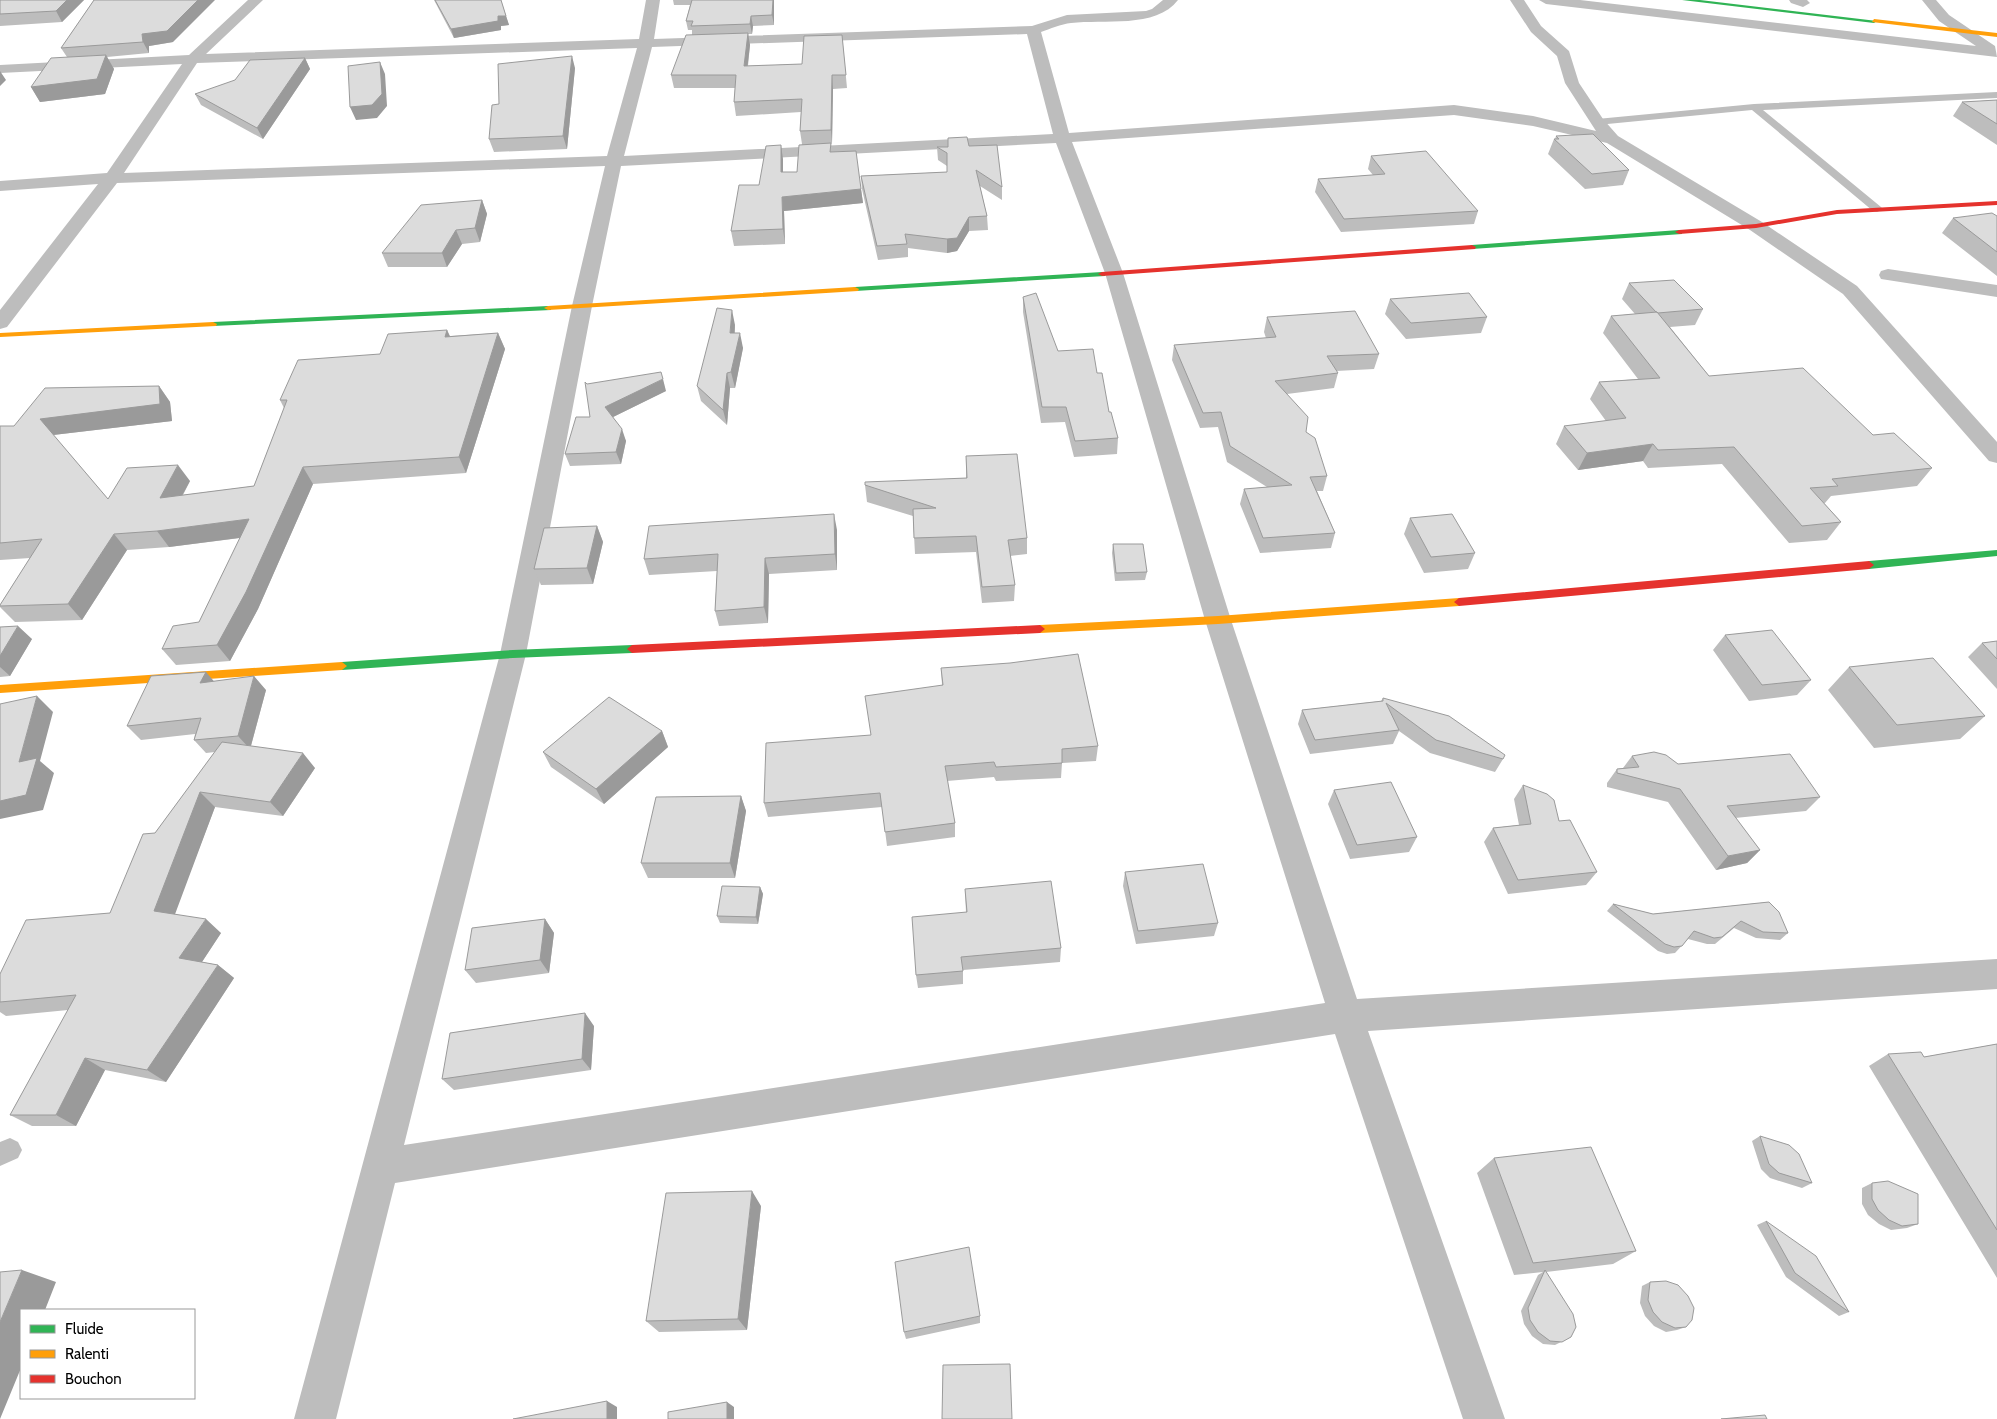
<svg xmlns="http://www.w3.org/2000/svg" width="1997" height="1419" font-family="Cabin,sans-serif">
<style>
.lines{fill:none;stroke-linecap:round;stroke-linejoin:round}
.lane{fill:#bdbdbd;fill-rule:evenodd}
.street{fill:#bdbdbd;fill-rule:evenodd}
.fast{fill:#30b455;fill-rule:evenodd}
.slow{fill:#ff9f0a;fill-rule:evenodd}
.jam{fill:#e5322d;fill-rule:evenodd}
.wall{fill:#bdbdbd}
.shaded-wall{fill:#9a9a9a}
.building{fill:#dcdcdc;stroke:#9a9a9a}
</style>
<rect width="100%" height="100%" fill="#fff"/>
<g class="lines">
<path class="lane" d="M1997 92V98L1763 110 1881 207 1883 209 1877 212 1873 211 1752 110 1597 125 1592 122 1597 119 1754 104Z
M10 1138 18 1142 22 1150 18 1158 0 1166V1142Z"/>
<path class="street" d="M248 0H263L206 54 639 39 646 0H660L654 39 1032 26 1067 15 1146 11 1152 9 1163 0H1178C1156 29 1103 19 1071 23 1061 24 1050 29 1041 32L1069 133 1454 105 1533 116 1596 131 1565 83 1557 56 1531 32 1510 0H1524L1541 26 1569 51 1579 83 1603 119 1618 136 1762 222 1857 286 1997 442V463L1989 461 1843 294 1750 230 1607 143 1533 126 1454 115 1072 142 1123 273 1231 620 1357 999 1997 959V989L1368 1031 1505 1419H1463L1335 1034 395 1183 336 1419H294L500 654 572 306 605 166 117 183 7 327 0 329V310L98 184 0 191V181L107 173 182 64 0 73V65L189 55ZM1027 34 1053 134 624 156 652 47ZM637 48 607 156 124 173 197 63ZM1056 143 1105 273 1205 620 1325 1003 404 1145 526 654 592 306 621 166Z
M1539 0H1580L1976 46 1939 21 1922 0H1936L1949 15 1995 46 1997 57 1546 4Z
M1789 0H1807L1810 3 1803 7 1791 3Z
M1888 269 1997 285V297L1881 279 1879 275 1881 271Z"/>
<path class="fast" d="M1682 0H1700L1877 21 1874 23Z
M1679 230H1682V234L1472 249 1468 247 1472 245Z
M1102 272 1106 274 1105 276 855 291 851 289 855 287Z
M548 306H551V310L213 326 209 324 213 322Z
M1997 550V556L1869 569 1864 565 1869 561Z
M632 645 637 649 632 653 513 658 342 670 337 666 342 662 513 650Z"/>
<path class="slow" d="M1874 19 1997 33V37L1872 22Z
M855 287 859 289 858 291 548 310 544 308 548 306Z
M213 322 217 324 216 326 0 337V333Z
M1459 598 1464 602 1459 606 1218 624 1040 633 1035 629 1040 625 1218 616Z
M342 662 347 666 342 670 0 693V685Z"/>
<path class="jam" d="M1997 201V205L1837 214 1756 228 1679 234 1675 232 1679 230 1756 224 1837 210Z
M1472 245 1476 247 1475 249 1102 276 1098 274 1102 272Z
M1869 561 1874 565 1869 569 1459 606 1454 602 1459 598Z
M1040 625 1045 629 1040 633 632 653 627 649 632 645Z"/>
</g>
<path class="wall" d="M0 0H84L62 22 0 26Z
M94 0 173 42 149 46V53L107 57 114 69 105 94 40 102 31 87 67 57 61 48Z
M434 0H501L509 25 501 26V30L454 38Z
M673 0H774V25L753 26 752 34H748L750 45 748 66 802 64 842 35 847 88 833 89 832 143 831 144 832 152 861 189 863 203 784 211 785 244 734 246 731 231 759 185 783 159V172H797L802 144 800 131 801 112 736 116 734 102 735 88H674L671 75 692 35V30H688L686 21 690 5H674Z
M305 58 310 69 263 139 201 105 195 94Z
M575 68 567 149 494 152 489 139 499 104Z
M1997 100V145L1953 116 1962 102Z
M1556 136 1629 170 1623 185 1585 189 1548 154 1554 139H1555Z
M969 146 1002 187V200L980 186 987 216 988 230 969 231 957 251 947 253 908 248V257L878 260 862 189 861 176 947 172V166L938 160 937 147Z
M1371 156 1478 211 1474 224 1341 232 1315 192 1318 179 1373 175 1368 169Z
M482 200 487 214 480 242 462 244 447 267H388L382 253Z
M1997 216V276L1942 233 1953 218Z
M1629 283 1703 309 1695 325 1670 327 1709 376 1873 435 1932 468 1917 486 1831 496 1825 503H1824L1841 522 1827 540 1789 543 1722 464 1648 468 1643 461 1578 470 1556 444 1564 426 1606 421 1590 399 1599 382 1638 379 1603 333 1611 316 1635 314 1622 299Z
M1023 297 1058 351 1097 373 1109 412 1118 438 1117 454 1074 457 1065 422 1041 423 1023 312Z
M1390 299 1487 317 1481 333 1406 339 1385 314Z
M1267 317 1379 354 1374 369 1336 371 1338 373 1334 388 1287 394 1327 476 1323 491H1317L1335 533 1331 548 1260 553 1240 504 1244 489 1267 487 1227 462 1218 427 1200 428 1172 360 1174 345 1266 338 1264 332Z
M735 325V333L743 348 735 388H730L727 425 701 401 697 386Z
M447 330 450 336 498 333 505 349 466 473 313 484 258 609 230 661 176 665 162 649 199 622 240 538 169 547 127 550 82 620 15 622 0 607V605L30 558 0 560V426H14L159 386 170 402 172 421 53 435 108 499 190 481 183 495 254 486 284 408 280 400 380 354Z
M587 384 666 391 613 417 626 441 621 464 570 466 565 454 590 417Z
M966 456 1027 538V554L1010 556 1015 585 1014 601 982 603 976 552 915 554 913 516 867 502 865 485 966 478Z
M1410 518 1475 553 1468 569 1424 573 1404 534Z
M597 526 603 542 593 584 541 585 534 569Z
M837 530V570L769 574 768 623 719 626 715 611 717 571 649 575 644 559Z
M1113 544 1147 572 1145 580 1115 581 1112 553Z
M0 627 32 639 10 676 0 677Z
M1725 635 1811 680 1797 695 1749 701 1713 650Z
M1997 641V689L1968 657 1982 643Z
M1849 667 1985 716 1960 739 1874 748 1828 690Z
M941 668 1098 746 1096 761 1062 763 1061 778 996 781 994 777 947 781 955 823V837L887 846 882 807 768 817 764 803 871 735 942 685Z
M214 681 266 690 251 746 315 768 283 816 215 807 174 914 221 933 202 962 218 965 234 978 166 1082 105 1070 76 1126H32L10 1115 68 1010 6 1016 0 1012V974L110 913 155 833 215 752 206 753 194 740 195 734 141 740 127 726Z
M1383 698 1503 759 1495 772 1430 753 1399 731 1393 744 1310 754 1298 724 1302 710 1381 701Z
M662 731 668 747 604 804 551 767 543 752Z
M1632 756 1678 764 1820 797 1806 811 1735 818 1760 850 1747 863 1716 870 1668 802 1607 787V783L1617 769 1623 768Z
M1523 785 1559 821 1597 872 1586 885 1508 894 1484 842 1493 828 1519 825 1514 799Z
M1334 790 1417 837 1409 852 1350 859 1328 804Z
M741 796 746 811 735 878H648L641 863Z
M1125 872 1218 923 1214 936 1136 944 1123 886Z
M760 887 763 894 758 924 720 923 717 916Z
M965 889 1061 948 1060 962 963 970V984L918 988 916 975 966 913Z
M1769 902 1788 933 1780 940 1756 938 1734 928 1715 944H1707L1688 939 1675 953 1667 954 1658 951 1607 911 1613 904 1653 914Z
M545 919 554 933 549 973 476 983 465 970Z
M594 1026 591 1070 454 1090 442 1079Z
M1997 1044V1278L1869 1066 1888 1054 1924 1057Z
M1760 1136 1812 1183 1802 1188 1770 1178 1761 1169 1752 1141Z
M1494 1158 1636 1251 1613 1264 1546 1272 1571 1337 1555 1345 1543 1344 1532 1336 1524 1324 1521 1311 1538 1275 1543 1272 1514 1275 1477 1173Z
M1872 1183 1918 1224 1907 1228 1891 1230 1879 1224 1868 1215 1862 1204V1188Z
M761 1206 747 1330 659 1332 646 1321Z
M1766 1221 1849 1312 1839 1316 1786 1277 1757 1225Z
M1650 1282 1686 1327 1677 1330 1666 1332 1654 1326 1645 1316 1640 1303 1642 1286Z
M980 1316V1323L906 1339 904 1332Z"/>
<path class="shaded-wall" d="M67 0H84L62 22 56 11Z
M198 0H215L173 42 149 46V53L143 42 142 34Z
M773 0H774V25L772 15Z
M498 16H506L509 25 501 26V30L454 38 451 29Z
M751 16 753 26 752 34 750 24Z
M748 33 750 45 746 79 744 66Z
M106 55 114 69 105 94 40 102 31 87Z
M572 56 575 68 567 149 563 136Z
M305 58 310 69 263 139 257 128Z
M380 62 385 74 387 106 377 118 356 120 350 107Z
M0 71 6 80 0 86Z
M832 75 833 89 832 143 831 130Z
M781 145 783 159V186L781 172Z
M861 189 863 203 784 211 785 244 783 229 782 197Z
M482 200 487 214 480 242 475 228Z
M969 217V231L957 251 947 253V239Z
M456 230 462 244 447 267 442 253Z
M732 310 735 325 733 348 730 333Z
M447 330 454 346 445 337Z
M498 333 505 349 466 473 459 457Z
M740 333 743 348 735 388 731 372Z
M727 373 730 388 727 425 723 410Z
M663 379 666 391 609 419 605 407Z
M159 386 170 402 172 421 53 435 40 419Z
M622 429 626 441 621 464 616 452Z
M1653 444 1643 461 1578 470 1587 453Z
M178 465 190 481 172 514 160 498Z
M303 467 313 484 258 609 230 661 217 645Z
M834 514 837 530V570L835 554Z
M249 519 261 535 169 547 157 531Z
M597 526 603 542 593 584 587 568Z
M114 534 127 550 82 620 68 604Z
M765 558 769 574 768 623 764 607Z
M18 626 32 639 10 676 0 667V656Z
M206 672 218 686 200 683Z
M254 676 266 690 250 749 238 736Z
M37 696 53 712 40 761 54 773 43 810 0 819V801L19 762Z
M662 731 668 747 604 804 596 789Z
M303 753 315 768 283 816 270 802Z
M200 792 215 807 171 925 154 911Z
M741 796 746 811 735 878 730 863Z
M1760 850 1747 863 1716 870 1728 856Z
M760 887 763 894 758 924 756 917Z
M206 919 221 933 196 971 179 958Z
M545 919 554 933 549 973 540 960Z
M218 965 234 978 166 1082 147 1070Z
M585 1013 594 1026 591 1070 582 1059Z
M85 1058 105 1070 76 1126 56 1115Z
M752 1191 761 1206 747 1330 738 1319Z
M22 1270 56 1282 45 1310H21V1368L0 1419V1322Z
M607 1401 617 1407V1419H607Z
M727 1402 734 1407V1419H727Z"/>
<path class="building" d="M0 0H67L56 11 0 14Z
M94 0H198L167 31 142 34 143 42 61 48Z
M435 0H501L506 16H498V21L451 29Z
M692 0H773L772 15 751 16 750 24 691 26 693 21H686Z
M748 33 744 66 802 64 804 36 842 35 846 75H832L831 130 800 131 802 99 734 102 736 75H671L686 35Z
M106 55 97 79 31 87 51 58Z
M572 56 563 136 489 139 492 105 499 104 498 64Z
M305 58 257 128 195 94 235 80 250 60Z
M380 62 382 94 372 105 350 107 348 66Z
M1997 100V124L1962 102Z
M1593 134 1629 170 1592 174 1554 139H1559L1556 136Z
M967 137 969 146 997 145 1002 187 976 170 987 216 969 217 957 238 947 239 905 234 907 244 877 246 861 176 947 172V153L937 147H948V138Z
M831 143 830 152 856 151 861 189 782 197 783 229 731 231 739 185H759L766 146 781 145V172H797L799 145Z
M1426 151 1478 211 1344 219 1318 179 1385 174 1371 156Z
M482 200 475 228 456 230 442 253H382L421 205Z
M1992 213 1997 216V252L1953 218Z
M1674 280 1703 309 1658 313 1657 312H1656L1629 283Z
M1036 293 1058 351 1093 349 1097 373H1102L1109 412H1111L1118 438 1075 441 1066 407H1042L1023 297Z
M1469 293 1487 317 1411 323 1390 299Z
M717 308 732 310 730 333H740L731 372 727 373 723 410 697 386Z
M1355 311 1379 354 1327 356 1338 373 1275 381 1308 417 1306 432 1315 438 1327 476 1310 477 1335 533 1263 538 1244 489 1292 485 1230 446 1221 412 1203 413 1174 345 1276 337 1267 317Z
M1657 312 1709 376 1803 368 1873 435 1894 433 1932 468 1832 479 1838 486 1810 488 1841 522 1802 526 1734 447 1658 450 1653 444 1587 453 1564 426 1626 418 1599 382 1660 378 1611 316Z
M447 330 445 337 498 333 459 457 303 467 246 592 217 645 162 649 173 626 199 622 249 519 157 531 114 534 68 604 0 606V605L42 539 0 543V426H14L45 388 159 386 160 404 40 419 108 499 127 468 178 465 160 498 254 486 287 400H280L298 360 380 354 388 334Z
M661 372 663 379 605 407 622 429 616 452 565 454 576 417H590L585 382 587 384Z
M1017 454 1027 538 1008 540 1015 585 982 587 976 536 914 538 913 509 936 508 865 485V482L967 478 966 456Z
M834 514 835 554 765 558 764 607 715 611 718 554 644 559 649 526Z
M1452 514 1475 553 1431 557 1410 518Z
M597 526 587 568 534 569 544 528Z
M1113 544H1143L1147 572 1116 573Z
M18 626 0 656V627Z
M1772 630 1811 680 1762 685 1725 635Z
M1997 641V659L1982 643Z
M1078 654 1098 746 1062 749V763L996 767 994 762 945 766 955 823 885 832 880 793 764 803 766 743 871 735 865 696 943 685 941 668 1010 663Z
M1933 658 1985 716 1897 725 1849 667Z
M206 672 200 683 254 676 238 736 194 740 201 718 127 726 151 676Z
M37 696 19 762 37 758 26 795 0 801V704Z
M609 697 662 731 596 789 543 752Z
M1383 698 1449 716 1505 755 1503 759 1436 740 1386 703 1399 730 1315 740 1302 710 1383 701Z
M222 742 303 753 270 802 200 792 154 911 206 919 179 958 218 965 147 1070 85 1058 56 1115H10L76 995 0 1002V974L26 920 110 913 143 834 155 833Z
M1654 752 1666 755 1678 764 1790 754 1820 797 1727 806 1760 850 1728 856 1680 789 1617 773V769L1639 767 1632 756Z
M1391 782 1417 837 1357 845 1334 790Z
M1523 785 1547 794 1554 800 1559 821 1570 820 1597 872 1518 880 1493 828 1531 824Z
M741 796 730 863H641L656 797Z
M1203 864 1218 923 1138 931 1125 872Z
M1051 881 1061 948 961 957 963 971 916 975 912 917 967 912 965 889Z
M722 886 760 887 756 917 717 916Z
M1769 902 1779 912 1788 933 1763 932 1741 921 1722 937 1714 938 1694 931 1682 946 1674 947 1665 944 1613 904 1653 914Z
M545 919 540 960 465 970 472 928Z
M585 1013 582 1059 442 1079 450 1033Z
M1997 1044V1230L1888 1054 1921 1052 1924 1057Z
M1760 1136 1789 1145 1799 1154 1812 1183 1779 1173 1769 1164Z
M1591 1147 1636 1251 1533 1263 1494 1158Z
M1888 1181 1918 1194V1224L1902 1226 1889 1220 1878 1210 1872 1199V1183Z
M752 1191 738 1319 646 1321 666 1193Z
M1766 1221 1816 1256 1849 1312 1795 1273Z
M969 1247 980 1316 904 1332 895 1262Z
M22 1270 0 1322V1272Z
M1545 1270 1573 1314 1576 1327 1571 1337 1562 1342 1550 1341 1538 1332 1530 1320 1528 1308Z
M1666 1281 1678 1285 1688 1296 1694 1308 1692 1320 1686 1327 1675 1328 1662 1322 1653 1312 1648 1300 1650 1282Z
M1010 1364 1012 1419H942L943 1365Z
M607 1401V1419H513Z
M727 1402V1419H668V1412Z
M1765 1415 1767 1419H1721Z"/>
<rect x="20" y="1309" width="175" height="90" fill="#ffffff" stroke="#999999"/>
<rect x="30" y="1325" width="25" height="8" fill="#30b455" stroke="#999999"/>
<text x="65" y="1334" font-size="15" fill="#000000">Fluide</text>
<rect x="30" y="1350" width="25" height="8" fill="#ff9f0a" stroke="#999999"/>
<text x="65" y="1359" font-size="15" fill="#000000">Ralenti</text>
<rect x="30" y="1375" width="25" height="8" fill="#e5322d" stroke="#999999"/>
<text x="65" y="1384" font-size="15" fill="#000000">Bouchon</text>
</svg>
